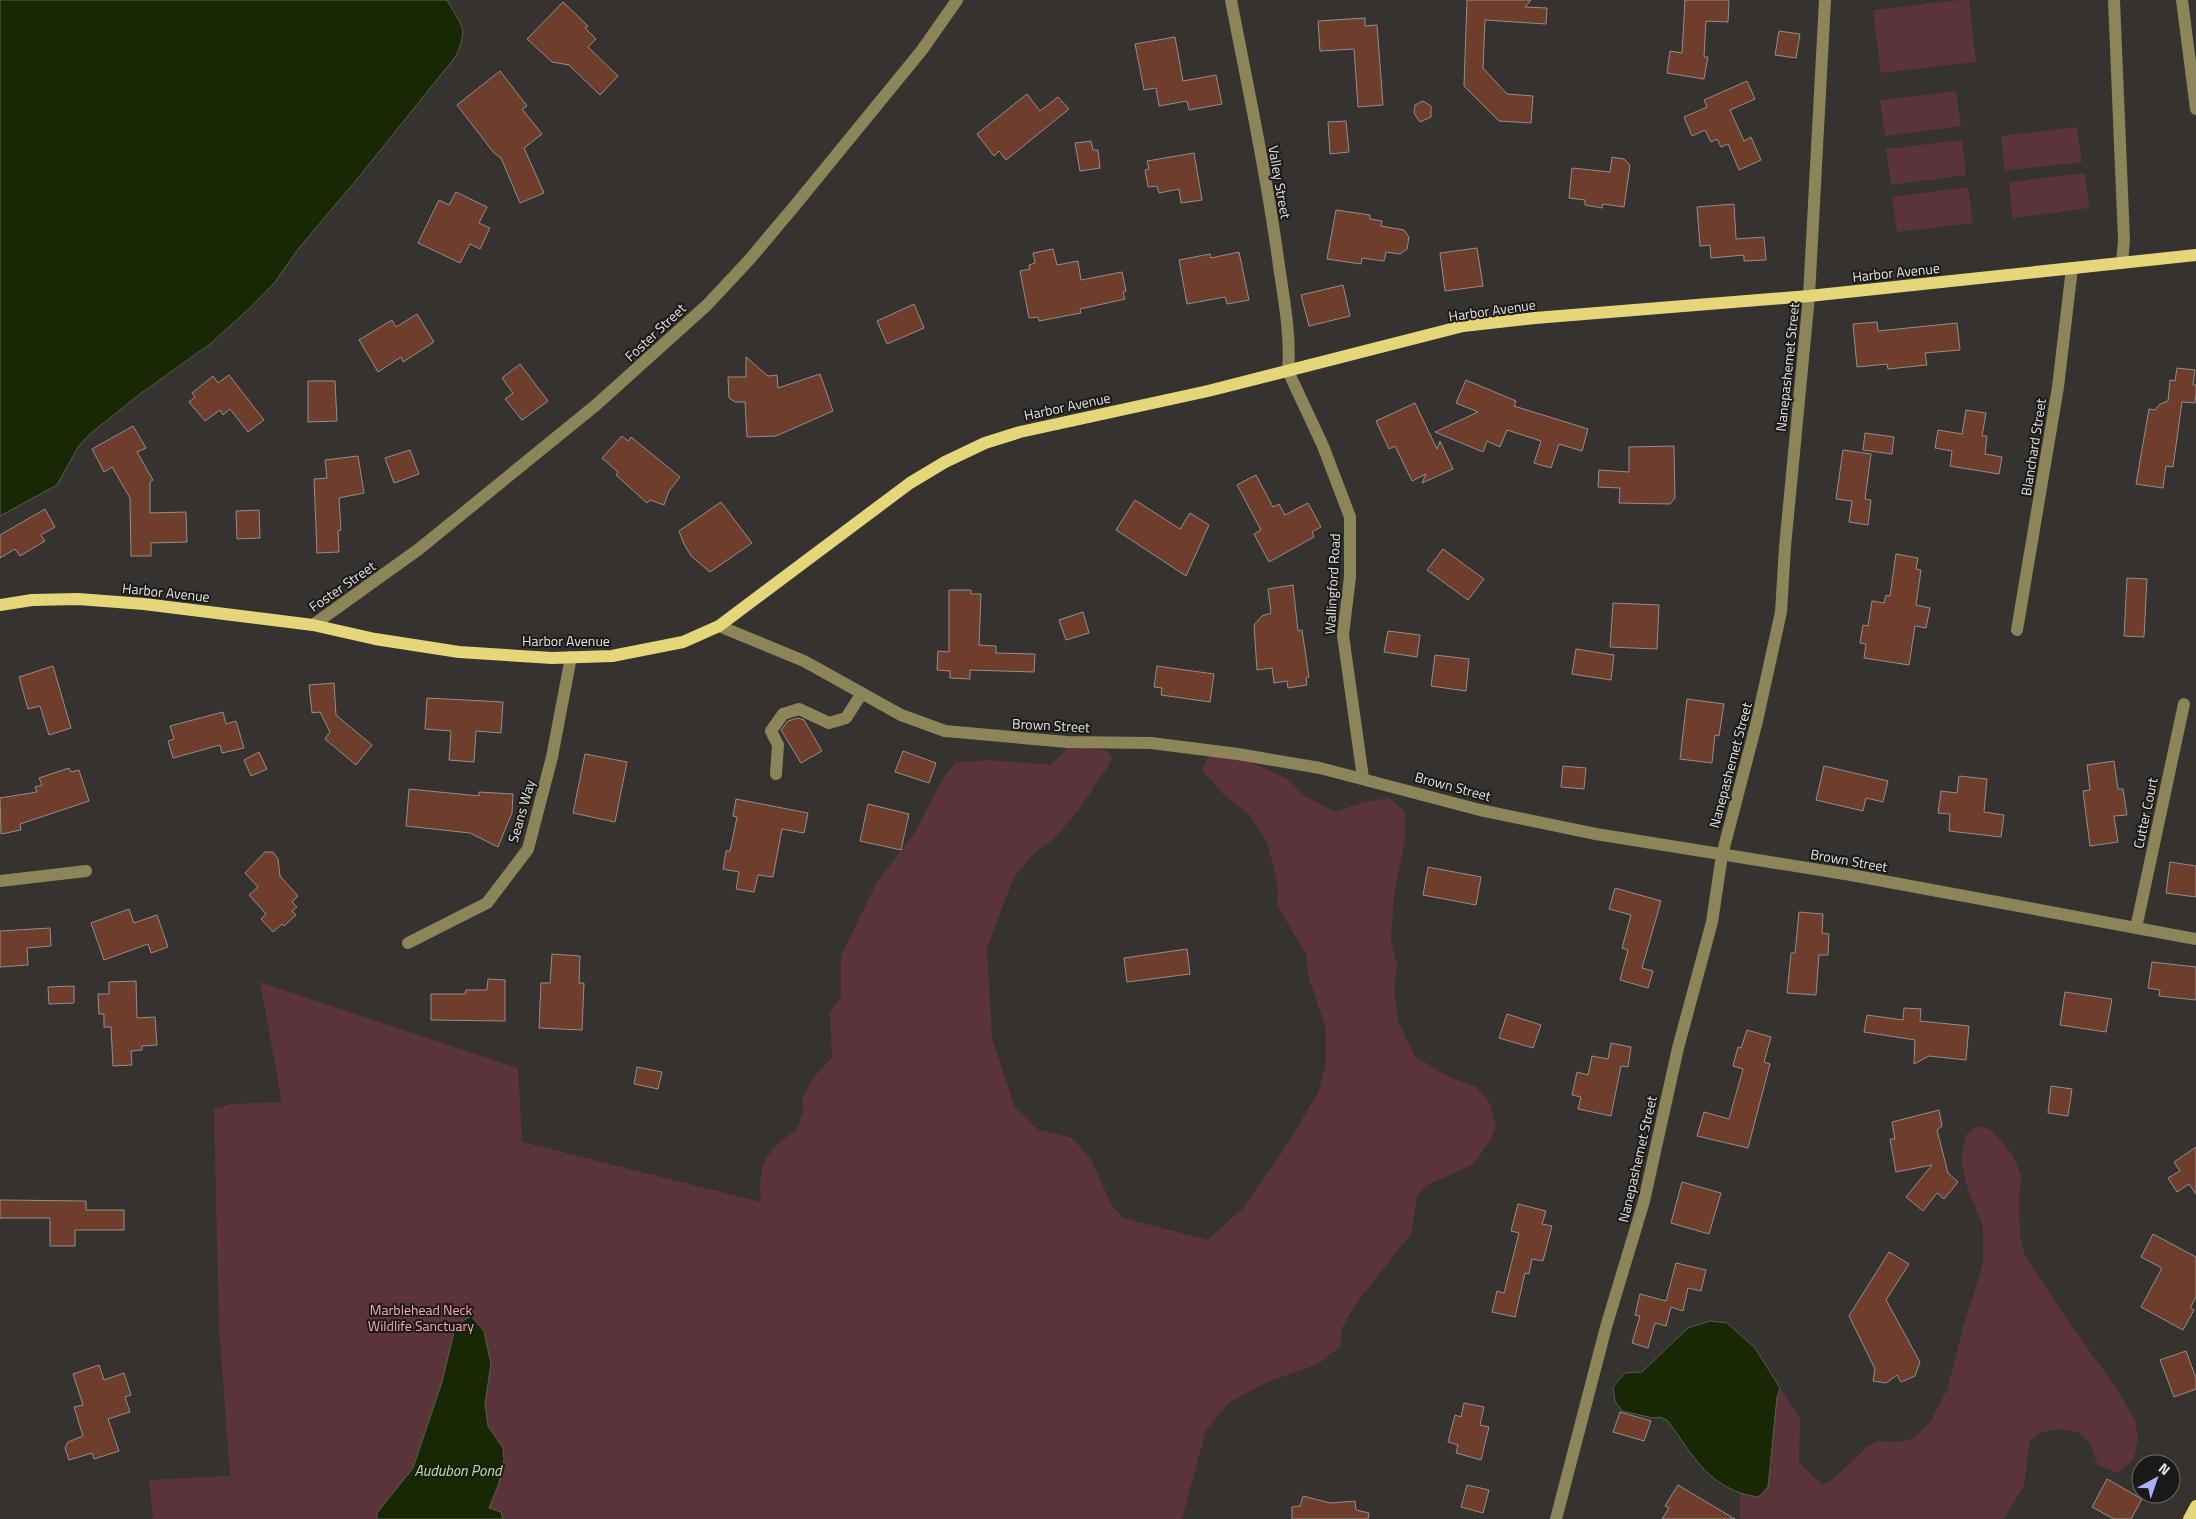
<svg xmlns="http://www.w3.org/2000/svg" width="2196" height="1519" font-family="'Titillium Web',sans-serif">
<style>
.green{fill:#5b343b}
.water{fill:#182805;stroke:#566047}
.building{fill:#6f3d2c;stroke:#938e8c}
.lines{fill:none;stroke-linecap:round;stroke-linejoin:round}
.minor{stroke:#8c855a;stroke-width:12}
.major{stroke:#e6d67a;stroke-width:12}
.labels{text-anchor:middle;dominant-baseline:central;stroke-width:4;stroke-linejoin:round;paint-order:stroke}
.street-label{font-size:14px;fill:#e5e3e1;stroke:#1c1a19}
.park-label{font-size:14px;fill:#fda5b4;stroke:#1c1a19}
.water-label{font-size:15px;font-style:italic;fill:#bde39a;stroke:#1c1a19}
</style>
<rect width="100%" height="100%" fill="#35322f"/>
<path class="green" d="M1960 0H1969L1976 62 1881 73 1873 10Z
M1956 91 1961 126 1885 136 1880 100Z
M2077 127 2082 162 2005 171 2001 136Z
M1962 140 1966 175 1891 185 1886 149Z
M2085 173 2089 208 2013 218 2009 182Z
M1968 187 1973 223 1897 232 1892 197Z
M1076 745 1092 749 1109 751 1112 760 1078 811 1053 840 1036 851 1014 877 987 948 992 1038 1015 1108 1039 1130 1072 1138 1091 1159 1111 1204 1123 1218 1208 1240 1242 1209 1279 1157 1318 1093 1326 1063V1029L1309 978 1306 954 1278 907 1277 881 1267 842 1249 814 1224 795 1202 770 1208 757 1226 751 1288 779 1304 795 1335 812 1364 802 1389 798 1405 812V841L1394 893 1391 942 1397 965 1394 990 1398 1021 1415 1056 1447 1076 1475 1086 1489 1102 1496 1126 1489 1143 1472 1165 1425 1186 1417 1197 1411 1234 1358 1301 1342 1328 1340 1347 1318 1364 1267 1382 1229 1403 1206 1430 1182 1519H153L149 1480 230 1476 219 1326 214 1109 232 1104 282 1102 260 982 518 1068 522 1142 761 1202C757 1165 766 1149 797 1130L803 1111 802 1098 815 1076 832 1057 830 1012 841 997V956L877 882 915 832 943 778 956 763 988 760 1050 765 1068 748Z
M1978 1126 1991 1130 2013 1155 2021 1176 2019 1198 2020 1235 2025 1256 2074 1330 2113 1383 2135 1420 2138 1440 2133 1460 2117 1473 2098 1465 2089 1442 2078 1432 2059 1429 2042 1432 2030 1441 2024 1485 2004 1519H1740V1494L1758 1497 1768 1487 1777 1397 1780 1388 1800 1418 1799 1462 1822 1485 1832 1480 1868 1446 1879 1441 1896 1442 1915 1438 1930 1422 1947 1390 1963 1328 1983 1263V1226L1968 1190 1961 1160 1966 1135Z"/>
<path class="water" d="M0 0H447C461 26 469 26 456 56L358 178 299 248 275 282 251 307 210 344 140 394 91 433 78 447 57 485 0 516Z
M471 1316 484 1331 491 1364 485 1404 488 1426 503 1448 504 1460 499 1483 489 1508 501 1512 503 1519H377V1513L413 1468 442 1382 454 1332 461 1322Z
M1710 1321 1727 1323 1755 1348 1780 1388 1777 1397 1768 1487 1758 1497C1710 1490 1694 1457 1668 1421L1660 1417 1653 1418 1622 1411 1615 1401 1613 1387 1625 1373 1642 1372 1688 1328Z"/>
<path class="building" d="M1467 0H1531L1525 7 1547 8 1546 24 1485 20 1483 68 1507 94 1533 96 1531 123 1499 121 1464 86Z
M1685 0H1729L1728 22 1706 21 1704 57H1708L1704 79 1667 73 1670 51 1682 53Z
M563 2 588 26 585 28 596 39 588 47 618 76 600 95 569 65 552 62 527 39Z
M1365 18V26L1377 25 1383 105 1358 107 1354 49 1320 51 1318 21Z
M1779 31 1800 34 1796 58 1775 55Z
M1175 37 1183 81 1216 75 1222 104 1189 110 1187 101 1159 106 1156 88 1144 90 1135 44Z
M500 71 527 106 522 109 542 134 524 148 544 193 520 203 501 158 494 153 457 105Z
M1747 81 1755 99 1730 110 1744 141 1751 137 1761 160 1739 170 1728 144 1721 147 1717 139 1711 142 1705 130 1692 136 1684 117 1707 107 1704 100Z
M1027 94 1040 111 1058 97 1069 109 1006 160 999 151 994 156 977 134Z
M1423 101 1431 106V117L1420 122 1414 113 1415 105Z
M1346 121 1349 152 1330 154 1328 122Z
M1091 141 1093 150H1098L1100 168 1080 171 1075 143Z
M1194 153 1202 200 1181 203 1179 189 1159 193 1157 186 1148 187 1145 170 1149 169 1147 161Z
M1612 157 1624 159 1630 165 1624 207 1603 204 1602 208 1585 205V200L1569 198 1572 168 1610 172Z
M456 192 487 207 479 223 490 228 480 249 470 244 460 263 418 243 439 200 449 205Z
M1734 204 1736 239 1764 237 1766 260 1744 261V255L1711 258 1710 245 1700 246 1697 207Z
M1336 210 1370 215V219L1382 221 1381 226 1404 230 1409 237 1407 249 1400 254 1386 252 1384 261 1362 258 1361 264 1327 259Z
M1477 248 1483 286 1445 291 1440 253Z
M1053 249 1057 265 1078 261 1081 280 1122 272 1126 291 1123 292 1125 299 1080 309 1081 313 1039 321 1038 317 1029 318 1020 271 1030 269 1029 265 1035 263 1033 253Z
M1239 252 1249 300 1227 304 1225 297 1187 304 1179 260 1210 254 1211 258Z
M1343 285 1350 316 1309 326 1301 295Z
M914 304 924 328 887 344 877 321Z
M417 314 434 342 403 362 401 357 378 372 359 340 392 320 396 327Z
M1877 322 1878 331 1957 323 1960 350 1925 353 1927 365 1888 369 1887 364 1857 367 1853 324Z
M746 357 768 376 777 375 778 388 820 374 833 411 776 436 747 437 745 402H735L729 398 728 377H746Z
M520 364 548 401 522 420 505 399 513 393 502 378Z
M2177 368 2195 370 2193 385H2196V393L2195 403 2182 402 2173 467 2166 466 2163 488 2136 484 2149 409 2155 410 2160 404 2168 401 2170 380 2175 381Z
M229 375 264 420 248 432 230 409 223 415 220 410 205 421 189 402 195 397 192 393 213 376 218 383Z
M1466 380 1516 401 1514 406 1588 429 1582 451 1559 444 1551 468 1534 463 1541 441 1507 430 1500 447 1487 441 1483 452 1435 432 1478 412 1456 403Z
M308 381H335L337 421 308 422Z
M1415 403 1437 449 1440 441 1453 469 1422 483 1426 474 1412 481 1395 446 1389 449 1376 421Z
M1966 410 1986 413 1982 436H1987L1985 454 2002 457 1999 474 1950 466 1952 451 1935 448 1938 430 1962 434Z
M133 426 146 448 137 452 153 480 150 482V513L186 512 187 542 151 543V556H131L130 498 112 467 104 472 92 449Z
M1865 433 1894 437 1892 454 1863 450Z
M622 436 628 441 631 437 680 477 669 491 664 505 650 500 647 503 616 475 618 472 602 458Z
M1674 446 1675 498 1670 504 1619 503 1620 488 1598 487 1599 470 1629 472V447Z
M410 450 419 474 394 483 385 458Z
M1843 450 1871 454 1865 499 1871 500 1868 525 1849 522 1852 501 1836 499Z
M358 456 364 493 339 498 341 530 338 531 339 552 317 553 314 479 327 478 325 460Z
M1256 475 1273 507 1279 504 1285 515 1308 503 1321 527 1312 532 1314 537 1269 562 1254 534 1261 530 1237 485Z
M1135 500 1180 529 1190 513 1209 525 1186 576 1116 530Z
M721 502 752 543 710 572 691 556 684 544 679 531Z
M45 509 55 527 41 535 45 541 20 556 15 549 0 558V535Z
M259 510 260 538 237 539 236 511Z
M1443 549 1484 579 1468 600 1427 570Z
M1896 554 1918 558 1916 569 1921 570 1916 605 1930 608 1926 628 1915 626 1909 665 1864 658 1866 644 1860 643 1863 625 1868 626 1872 601 1884 603 1886 595 1890 596Z
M2127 578 2147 579 2144 637 2124 636Z
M1293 585 1298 631 1302 630 1309 677 1306 678 1307 685 1288 688 1287 681 1274 683 1272 668 1257 670 1254 625 1262 616 1271 613 1268 589Z
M949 590H971V594H981L979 645 996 646V653L1035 654 1034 672 970 670V679L950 678V671L937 670 938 651 949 652Z
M1613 603 1659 605 1657 649 1610 647Z
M1083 612 1089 633 1066 640 1059 620Z
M1388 631 1420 635 1417 657 1384 652Z
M1576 649 1614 655 1611 680 1572 674Z
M1435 655 1469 659 1466 691 1431 686Z
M53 666 71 728 49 735 40 706 28 709 19 677Z
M1157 666 1214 674 1210 702 1161 695 1162 688 1154 687Z
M334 683 336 715 372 745 356 765 325 739 330 732 320 712 312 713 309 685Z
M427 698 503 702 501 733 476 731 474 762 449 760 451 731 425 729Z
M1687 699 1724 704 1719 736 1715 735 1712 763 1680 759Z
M223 712 226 724 236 721 244 748 222 753 220 745 173 758 168 741 174 739 170 726Z
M798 718 804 720 822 751 801 763 781 730 788 721Z
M903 751 936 763 929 783 895 772Z
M259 752 267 769 251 776 244 760Z
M585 754 627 762 615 822 573 813Z
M2114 761 2118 789H2123L2127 815 2114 816 2118 842 2090 846 2083 791 2090 790 2087 765Z
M1563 766 1586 768 1584 789 1561 787Z
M1824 766 1888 781 1883 802 1866 798 1863 811 1816 800Z
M69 768 71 772 79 770 89 801 20 824 21 830 1 834 0 798 37 792 35 787 42 785 39 778Z
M1959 776 1987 779 1984 812 2004 815 2001 837 1949 831 1950 814 1938 813 1941 791 1957 793Z
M409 789 479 796V792L513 794 512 813 498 847 470 833 406 826Z
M736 799 808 813 804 833 782 829 773 877 758 875 754 892 736 889 739 872 723 869 726 851H730L737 817 733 816Z
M868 804 909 814 901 850 860 841Z
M265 852H273L278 859 280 876 298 896 292 902 297 907 292 911 296 915 284 926 282 924 273 932 261 919 266 914 249 895 258 887 245 873Z
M2170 862 2196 866V897L2166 893Z
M1428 867 1481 877 1476 905 1423 895Z
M1615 888 1661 901 1642 968 1653 971 1648 988 1620 980 1628 950 1622 948 1631 915 1609 909Z
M129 909 134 923 157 915 168 947 151 953 148 944 104 960 91 923Z
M1799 912 1823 914 1822 933 1829 934 1828 955H1819L1816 995 1787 993 1791 953H1795Z
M50 928 51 946 27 948 28 965 0 967V931Z
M1187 949 1190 974 1127 982 1124 958Z
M552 954 580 956 579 983H584L582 1030 539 1028 541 983H550Z
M2152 962 2196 967V1000L2159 996 2160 990 2148 988Z
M488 979 505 980V1021L431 1020V994H465L466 990H487Z
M136 981 137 1018 155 1017 157 1045 142 1046V1050L131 1051 132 1065 113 1066 111 1027H104V1014H99L98 994H109V982Z
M74 986V1003L49 1004 48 987Z
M2065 992 2112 999 2106 1032 2060 1025Z
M1904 1008 1921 1009 1920 1021 1969 1026 1966 1060 1929 1056 1914 1064 1915 1040 1864 1032 1867 1015 1903 1020Z
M1507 1014 1541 1025 1533 1048 1499 1038Z
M1747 1030 1771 1037 1764 1062 1770 1064 1748 1148 1697 1136 1704 1112 1729 1119 1743 1069 1733 1066 1738 1047 1741 1048Z
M1611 1043 1631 1047 1628 1067 1621 1066 1611 1116 1578 1109 1581 1097 1572 1095 1577 1072 1588 1075 1592 1056 1608 1059Z
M637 1067 662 1072 658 1089 634 1084Z
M2051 1086 2072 1089 2068 1116 2048 1113Z
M1939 1110 1942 1126 1937 1130 1948 1173 1958 1182 1944 1199 1937 1193 1923 1211 1906 1197 1932 1165 1896 1172 1890 1139H1895L1892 1122Z
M2196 1147V1194L2189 1184 2177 1192 2168 1178 2180 1171 2174 1162Z
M1682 1182 1721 1193 1709 1234 1671 1223Z
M0 1200 86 1201V1210H124V1230H75V1246H50V1218H0Z
M1518 1204 1546 1211 1542 1224 1552 1226 1543 1261 1532 1259 1529 1274 1525 1273 1515 1317 1492 1312 1497 1291 1504 1293 1519 1233 1511 1231Z
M2153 1234 2196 1257V1297L2190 1308 2194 1310 2183 1330 2141 1307 2162 1268 2141 1257Z
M1889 1252 1909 1264 1886 1300 1920 1362 1915 1376 1901 1382 1897 1375 1886 1383 1873 1381 1875 1369 1849 1316Z
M1676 1263 1706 1270 1701 1291 1688 1288 1683 1311 1671 1307 1666 1326 1655 1323 1648 1348 1632 1343 1640 1316 1635 1315 1640 1294 1666 1301Z
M2186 1351 2196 1378V1389L2174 1397 2160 1360Z
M99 1365 104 1380 124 1373 131 1395 125 1397 130 1412 108 1419 119 1451 94 1459 92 1453 69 1460 65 1448 68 1442 83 1436 74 1407 83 1405 73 1374Z
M1464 1403 1484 1407 1480 1425 1489 1427 1481 1460 1456 1453 1458 1445 1448 1442 1455 1415 1461 1417Z
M1620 1412 1651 1421 1644 1441 1613 1432Z
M2107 1479 2142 1499 2131 1519H2114L2092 1507Z
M1467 1485 1489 1490 1483 1513 1461 1507Z
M1678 1485 1735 1519H1662L1669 1508 1665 1506Z
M1303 1496 1330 1503 1355 1501 1356 1510 1369 1513 1368 1519H1292V1507L1300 1506Z"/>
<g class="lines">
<path class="minor" d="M1231 0C1248 88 1267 177 1279 266 1284 300 1291 336 1288 371L1323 446 1350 517V577L1343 635 1363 778
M2114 0 2124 240 2122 263
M2182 0 2196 109
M313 625 419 549 596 405 707 305 750 259 797 203 922 50 957 0
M719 626 804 661 901 715 945 731 1067 742 1151 743 1238 754 1320 768 1480 810 1596 834 1851 875 2196 939
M2017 630 2058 387 2072 268
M776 774 778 745 771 731 783 714 799 709 829 723 846 718 862 693
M0 881 86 871
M2136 928 2184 704
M408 943 487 903 528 849 552 757 571 657
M1556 1519 1606 1327 1644 1201 1678 1048 1712 922 1722 855 1757 721 1781 612 1785 547 1809 296 1825 0"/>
<path class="major" d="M0 605 32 600 78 599 144 604 313 625 375 639 459 652 552 658 612 656 683 642 719 626 910 483 945 462 985 443 1020 432 1208 391 1463 326 1535 318 1809 296 2196 255
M2189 1519 2196 1506"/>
</g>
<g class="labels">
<g class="street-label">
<text transform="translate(1280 182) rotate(80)">Valley Street</text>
<text transform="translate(1896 272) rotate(-6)">Harbor Avenue</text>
<text transform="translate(1492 310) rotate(-8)">Harbor Avenue</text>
<text transform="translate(655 332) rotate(-43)">Foster Street</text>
<text transform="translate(1787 367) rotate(-84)">Nanepashemet Street</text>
<text transform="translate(1067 406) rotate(-12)">Harbor Avenue</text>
<text transform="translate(2033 447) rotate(-81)">Blanchard Street</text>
<text transform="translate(1332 584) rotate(-87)">Wallingford Road</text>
<text transform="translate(342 586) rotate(-35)">Foster Street</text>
<text transform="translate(166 592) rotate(6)">Harbor Avenue</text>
<text x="566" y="640">Harbor Avenue</text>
<text transform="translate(1051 725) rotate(3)">Brown Street</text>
<text transform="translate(1730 765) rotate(-75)">Nanepashemet Street</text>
<text transform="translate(1453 786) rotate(15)">Brown Street</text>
<text transform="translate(521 811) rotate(-74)">Seans Way</text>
<text transform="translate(2145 813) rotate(-78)">Cutter Court</text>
<text transform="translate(1849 860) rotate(10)">Brown Street</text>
<text transform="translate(1637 1159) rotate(-77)">Nanepashemet Street</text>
</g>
<g class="park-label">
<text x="421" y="1309">Marblehead Neck<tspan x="421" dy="16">Wildlife Sanctuary</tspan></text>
</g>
<g class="water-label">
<text x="458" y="1470">Audubon Pond</text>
</g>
</g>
<g transform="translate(2156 1479) rotate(40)"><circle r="24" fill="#1c1a19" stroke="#6c6a69"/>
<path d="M0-4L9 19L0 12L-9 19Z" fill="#a5b1fc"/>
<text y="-8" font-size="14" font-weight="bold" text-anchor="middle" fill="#e5e3e1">N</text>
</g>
</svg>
